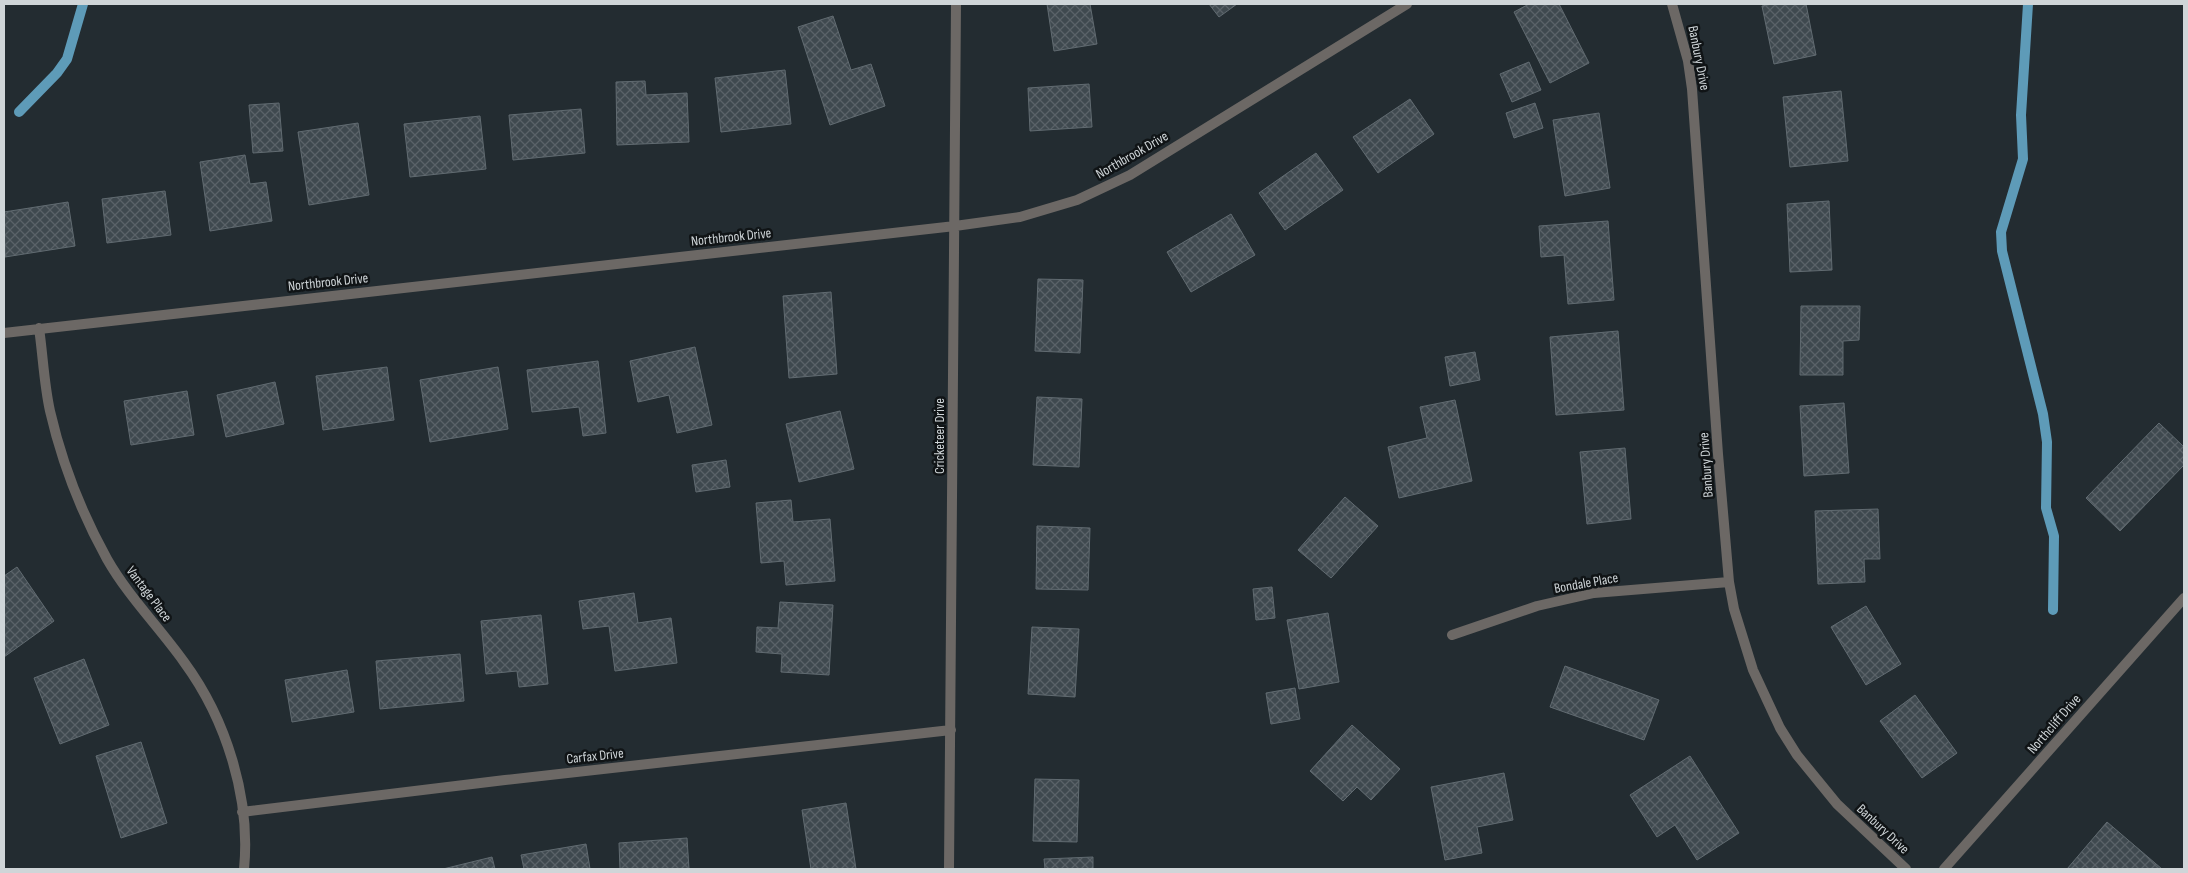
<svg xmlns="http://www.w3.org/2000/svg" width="2188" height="873" font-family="'Sofia Sans Condensed',sans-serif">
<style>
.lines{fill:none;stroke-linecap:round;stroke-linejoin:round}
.stream{stroke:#5e9bb8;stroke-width:10}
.building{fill:url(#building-cross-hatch);stroke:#616b71}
.street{stroke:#6c6865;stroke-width:10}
.labels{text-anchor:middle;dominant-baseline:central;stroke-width:5;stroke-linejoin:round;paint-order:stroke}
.street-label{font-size:14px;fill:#cfd5d8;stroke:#101416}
</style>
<defs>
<pattern id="building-cross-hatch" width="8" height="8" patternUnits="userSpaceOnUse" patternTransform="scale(1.25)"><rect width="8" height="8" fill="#3f494f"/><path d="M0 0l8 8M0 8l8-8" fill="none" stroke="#5a6268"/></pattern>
</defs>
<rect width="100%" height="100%" fill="#232c31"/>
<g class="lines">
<path class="stream" d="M2028 4 2021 115 2023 159 2001 232 2002 251 2043 414 2047 442 2046 508 2054 536 2053 610
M19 112 57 73 67 59 83 4"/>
</g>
<path class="building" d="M1047 4H1090L1097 44 1054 51Z
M1209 4H1237L1219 17Z
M1529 4H1559L1589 63 1550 83 1514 12Z
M1772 4H1806L1816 55 1774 64 1762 6Z
M833 16 851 70 871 64 885 106 830 125 798 27Z
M1529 62 1541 90 1512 102 1500 74Z
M785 70 791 124 721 132 715 78Z
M645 81 646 95 687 93 689 142 617 145 616 82Z
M1089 84 1092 127 1030 131 1028 88Z
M1841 91 1848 161 1790 167 1783 97Z
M1410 99 1434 134 1378 173 1353 137Z
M279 103 283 151 253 153 249 105Z
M1535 103 1543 128 1514 138 1506 113Z
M581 109 585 153 513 160 509 115Z
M1599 113 1610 188 1565 196 1553 120Z
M480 116 486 169 410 177 404 124Z
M358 123 369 195 309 205 298 132Z
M1316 153 1343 190 1285 230 1259 193Z
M245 155 250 184 266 182 272 221 210 231 200 162Z
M165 191 171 235 107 243 102 199Z
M1829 201 1832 270 1790 272 1787 204Z
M68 202 75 246 5 257 4 212Z
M1231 214 1255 255 1191 292 1167 252Z
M1608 221 1614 300 1568 304 1564 255 1541 257 1539 226Z
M1038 279 1083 280 1080 353 1035 351Z
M831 292 837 374 789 378 783 296Z
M1801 306H1860L1859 340 1843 341V375H1800Z
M1618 331 1624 410 1556 415 1550 337Z
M695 347 712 425 677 433 669 395 638 402 630 361Z
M1475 352 1480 380 1450 386 1445 357Z
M598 361 606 433 583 436 579 407 532 412 527 370Z
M387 367 394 420 323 430 316 376Z
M498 367 508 429 430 442 420 380Z
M275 382 284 424 226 437 217 395Z
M187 391 194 435 131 445 124 401Z
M1037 397 1082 399 1079 467 1033 465Z
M1455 400 1472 481 1399 498 1388 447 1427 438 1420 407Z
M1844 403 1849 473 1804 476 1800 406Z
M840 411 854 469 799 482 786 424Z
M2159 423 2184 447V465L2120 531 2086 498Z
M1625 448 1631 519 1587 524 1580 452Z
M726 460 730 487 696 492 692 465Z
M1345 497 1378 526 1331 578 1298 550Z
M791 500 793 522 830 519 835 581 786 585 784 561 761 563 756 503Z
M1878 509 1880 559H1864L1865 582 1818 584 1815 511Z
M1037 526 1090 528 1088 590 1036 589Z
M17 567 54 621 4 657V576Z
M1272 587 1275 618 1256 620 1253 589Z
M634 593 638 623 671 618 677 663 615 671 609 626 583 629 579 601Z
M780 602 833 605 829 675 781 672 782 654 756 652 757 627 778 628Z
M1866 606 1901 664 1866 685 1831 627Z
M1328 613 1339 682 1299 689 1287 620Z
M541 615 548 684 519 687 517 671 486 674 481 621Z
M1032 627 1079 629 1075 697 1028 694Z
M460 654 464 701 380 709 376 661Z
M84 659 109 725 60 744 34 678Z
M1565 666 1659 700 1644 740 1550 707Z
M347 670 354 712 292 722 285 680Z
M1295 688 1300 719 1271 724 1266 693Z
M1915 695 1957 753 1922 778 1880 721Z
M1352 725 1400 769 1371 800 1357 787 1343 801 1310 771Z
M141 742 167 823 121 838 96 756Z
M1690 756 1739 833 1697 860 1675 825 1657 837 1630 795Z
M1504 773 1513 820 1477 827 1482 853 1445 860 1431 787Z
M1035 779 1079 780 1077 842 1033 841Z
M846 803 856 869H811L802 810Z
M2107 822 2162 869H2067Z
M687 838 689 869H620L619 843Z
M586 844 590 869H524L521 855Z
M492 857 495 869H443Z
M1093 857V869H1045L1044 859Z"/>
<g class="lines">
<path class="street" d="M1672 4 1688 61 1692 89 1718 454 1729 582 1734 609 1753 670 1780 728 1797 755 1837 804 1906 869
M39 328C43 356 44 384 50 411 62 463 81 512 107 559 128 596 159 627 184 662 226 719 251 798 244 869
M4 333 955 226 1020 217 1077 200 1130 175 1407 4
M1452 635 1537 606 1594 593 1729 582
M242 812 505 780 951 730
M949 869 956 4
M1944 869 2184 598"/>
</g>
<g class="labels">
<g class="street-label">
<text transform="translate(1699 58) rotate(79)">Banbury Drive</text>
<text transform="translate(1132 155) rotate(-30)">Northbrook Drive</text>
<text transform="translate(731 237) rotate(-6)">Northbrook Drive</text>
<text transform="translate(328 282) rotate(-6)">Northbrook Drive</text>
<text transform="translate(939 436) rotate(-90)">Cricketeer Drive</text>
<text transform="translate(1706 465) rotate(-94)">Banbury Drive</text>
<text transform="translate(1586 583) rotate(-10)">Bondale Place</text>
<text transform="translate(149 594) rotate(53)">Vantage Place</text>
<text transform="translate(2054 724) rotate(-49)">Northcliff Drive</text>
<text transform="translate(595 756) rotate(-6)">Carfax Drive</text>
<text transform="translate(1883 829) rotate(43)">Banbury Drive</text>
</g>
</g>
<rect width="2188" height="873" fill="none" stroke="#cfd5d8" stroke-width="10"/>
</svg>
